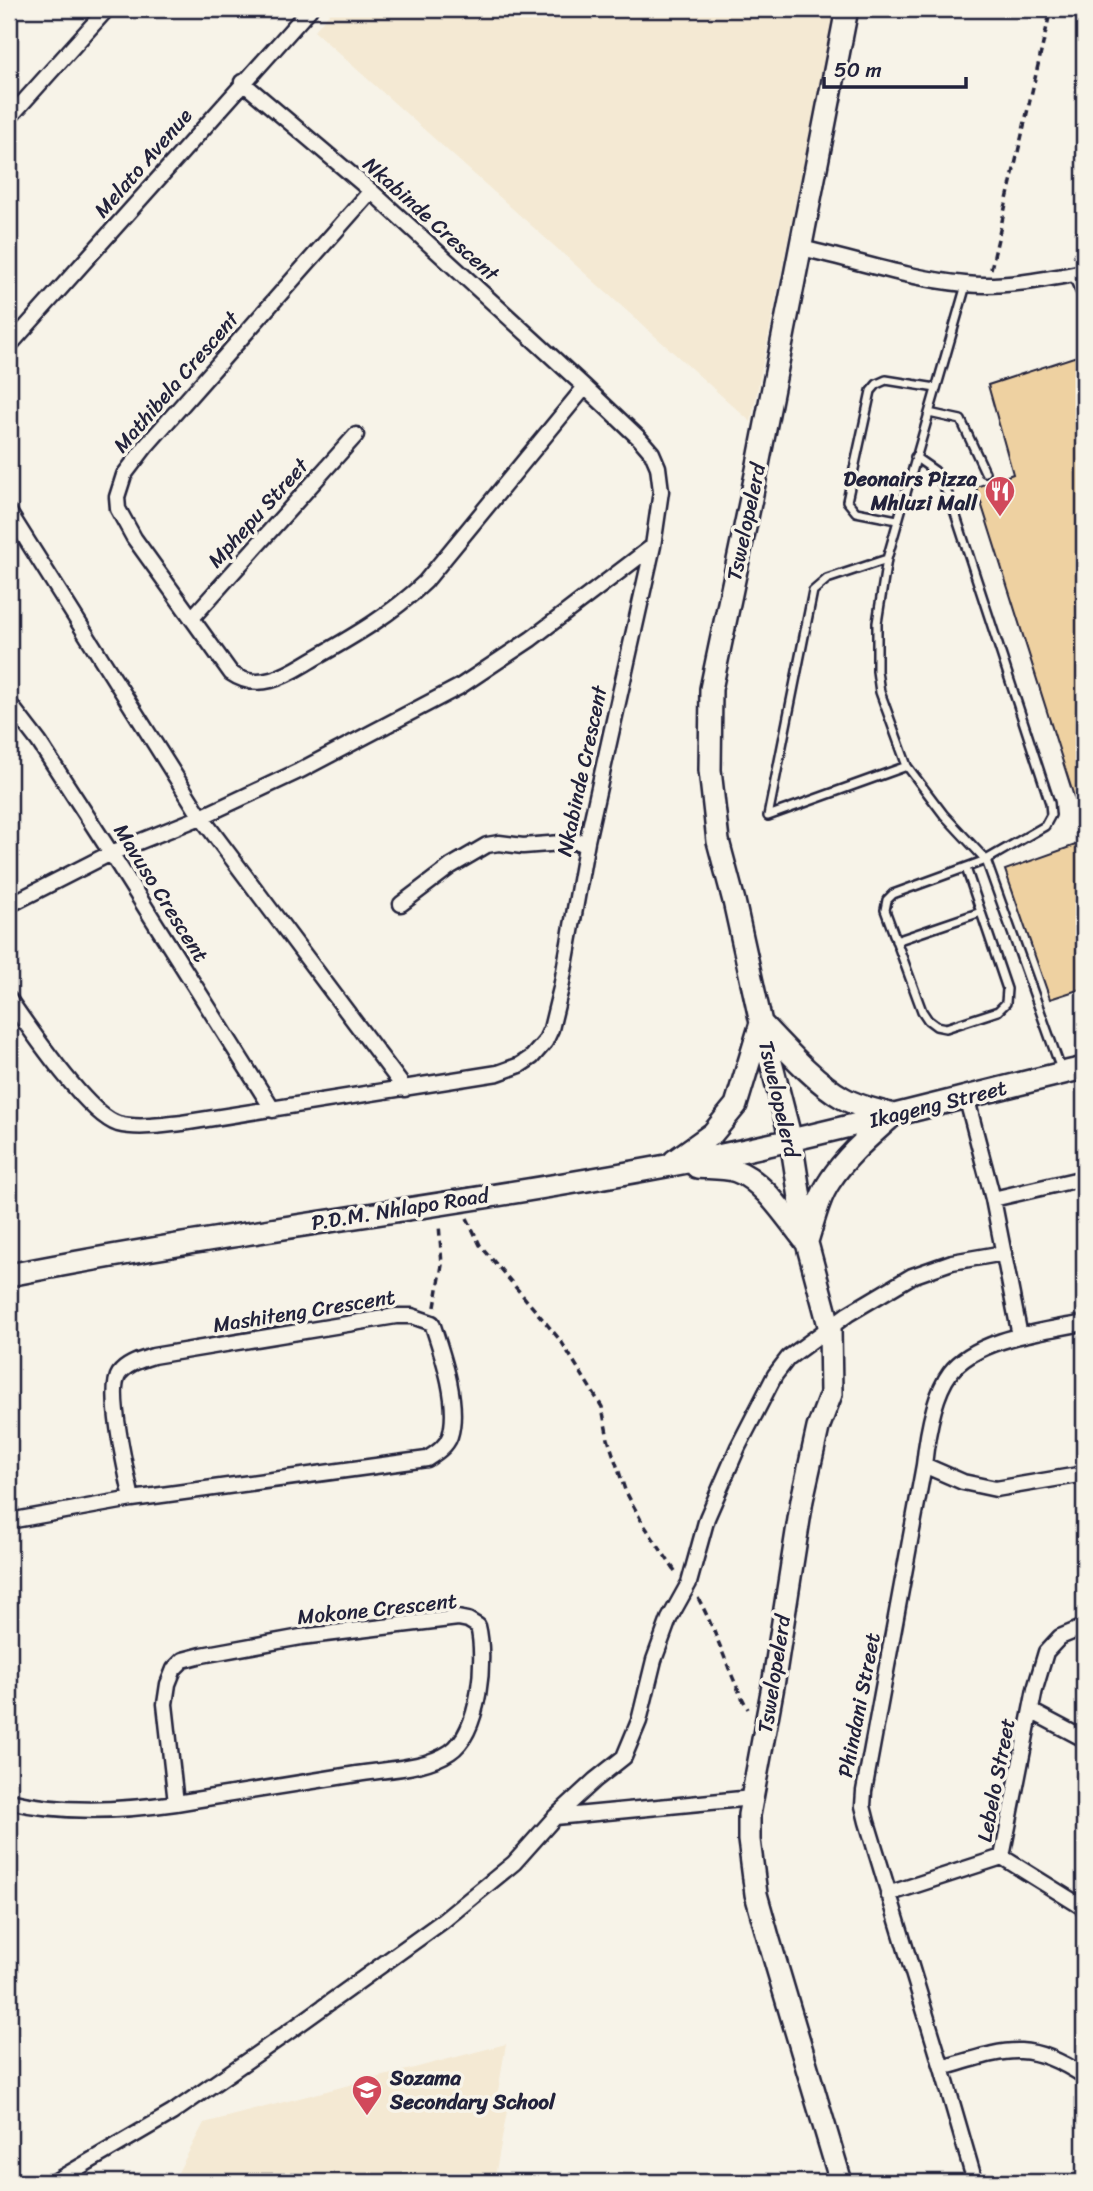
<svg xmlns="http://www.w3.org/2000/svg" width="1093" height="2191" font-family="Sriracha,sans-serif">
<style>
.built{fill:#f4e9d3}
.building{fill:#eed1a1;stroke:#22223b;stroke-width:2}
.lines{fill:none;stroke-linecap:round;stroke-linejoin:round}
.lane-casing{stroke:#22223b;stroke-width:12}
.street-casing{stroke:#22223b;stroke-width:19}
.secondary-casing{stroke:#22223b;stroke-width:26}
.path{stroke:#22223b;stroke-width:3.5;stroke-dasharray:7 5;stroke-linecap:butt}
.lane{stroke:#f7f3e8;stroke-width:7}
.street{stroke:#f7f3e8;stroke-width:14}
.secondary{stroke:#f7f3e8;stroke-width:21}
.labels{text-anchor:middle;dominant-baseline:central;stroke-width:7;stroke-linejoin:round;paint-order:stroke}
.street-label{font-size:21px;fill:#22223b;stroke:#f7f3e8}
.poi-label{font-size:21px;font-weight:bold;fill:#22223b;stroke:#f7f3e8;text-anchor:end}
</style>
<rect width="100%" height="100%" fill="#f7f3e8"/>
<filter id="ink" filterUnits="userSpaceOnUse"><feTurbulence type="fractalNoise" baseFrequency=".0143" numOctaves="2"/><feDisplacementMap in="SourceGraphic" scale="14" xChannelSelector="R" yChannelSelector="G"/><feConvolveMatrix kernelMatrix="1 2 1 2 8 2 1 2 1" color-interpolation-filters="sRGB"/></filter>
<g filter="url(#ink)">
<path class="built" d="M333 9H835L751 422 314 31Z
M506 2044 495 2109 507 2111 494 2182H173L204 2123Z"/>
<path class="building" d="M1077 356 1084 378V819H1081L976 487 1013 474 988 385Z
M1084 842V988L1050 999 1005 870Z"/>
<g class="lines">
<g class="lane-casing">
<path id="lane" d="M1072 274 1084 300
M966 285 887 559 877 623V671L880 692 907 766 944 815 986 860 1062 1072
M929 413 961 420 985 472
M915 457 935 471 950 498 1050 803 1051 815 1045 826 986 860 893 894 887 900 885 910 922 1011 928 1020 936 1026 946 1028 998 1011 1006 1003 1007 989 966 868
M897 520 856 512 847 501 871 391 877 384 886 380 936 388
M887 559 827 579 813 591 768 816 907 766
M896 941 981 912"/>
</g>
<g class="street-casing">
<path id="street" d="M9 118 107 9
M371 191 146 446 124 475 117 497 118 509 134 538 231 673C244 682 256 684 271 680 287 676 301 666 315 658 354 636 392 614 425 582L585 387
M801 248C855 260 910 279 965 284 1004 288 1047 279 1084 272
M9 346 310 9
M9 512 201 817 405 1089
M192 618 356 435
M9 703 39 742 111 853 273 1110
M401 904 451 866 487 845 499 843 523 846 587 841
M9 905 111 853 201 817 299 771 459 687 531 639 653 546
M9 999C29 1028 88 1115 118 1124 138 1129 162 1125 182 1123L498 1073 520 1065 532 1057 545 1042 551 1029 561 988 587 841 653 546 661 491 658 467 652 453 640 439 585 387 371 191 242 82
M966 1096 993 1199
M1020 1336 993 1199 1084 1178
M924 1465 963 1482 996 1489 1084 1474
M9 1521 132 1499 427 1459C436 1453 446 1447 450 1436 460 1404 442 1353 432 1323L412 1316H396L153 1356C142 1360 127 1363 119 1374 107 1391 127 1476 132 1499
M1031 1711 1084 1739
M9 1801C63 1814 121 1811 176 1803 236 1793 296 1784 357 1774 386 1769 425 1769 450 1752 480 1732 486 1658 478 1626L468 1620 458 1618 301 1637 202 1655 183 1660 174 1669 168 1684 165 1704 176 1803
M555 1817 752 1798
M1002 1857 1035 1689 1046 1652 1060 1637 1084 1627
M888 1894 1002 1857 1084 1908
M942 2068C1005 2050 1026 2038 1084 2076
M54 2182 172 2113 287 2033 443 1921 514 1863 555 1817 595 1780 624 1757 639 1721 654 1660 669 1619 689 1583 707 1518 738 1447 775 1375 788 1358 848 1314 912 1276 952 1262 1004 1253
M975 2182 942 2068 867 1822 863 1806 864 1791 924 1465C927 1437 933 1396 950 1373 976 1338 1045 1331 1084 1323"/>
</g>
<g class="secondary-casing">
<path id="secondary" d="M674 1161 713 1133 736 1105 761 1023C783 1046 816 1083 843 1098 857 1106 874 1110 890 1114
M697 1167C709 1168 724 1167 736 1171 763 1180 788 1220 806 1242
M808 1238C814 1219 819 1197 830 1181 846 1156 870 1136 891 1117
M9 1275C227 1232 448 1207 666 1166 807 1140 945 1101 1084 1068
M841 2182 768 1937 756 1894 749 1840V1815L773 1686 802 1500 818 1428 831 1394 830 1329 807 1243 791 1140 761 1023 734 901 718 841 710 770 711 689 757 470 847 9"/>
</g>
<path class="path" d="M1074 257 1084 240
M991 269 1051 9
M467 1218 480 1245 561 1341 602 1407 608 1439 625 1490 642 1522 675 1571
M435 1307 442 1265 439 1224
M698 1598C718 1634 728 1673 748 1709"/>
<use href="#lane" class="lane"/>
<use href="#street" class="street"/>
<use href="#secondary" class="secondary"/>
</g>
</g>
<defs>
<g id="restaurant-pin" transform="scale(1.575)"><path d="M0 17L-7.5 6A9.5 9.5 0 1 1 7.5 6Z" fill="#d1495b" stroke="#f7f3e8"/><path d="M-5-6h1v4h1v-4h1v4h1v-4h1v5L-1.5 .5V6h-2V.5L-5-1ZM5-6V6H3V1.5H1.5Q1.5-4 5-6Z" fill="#fff"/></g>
<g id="school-pin" transform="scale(1.575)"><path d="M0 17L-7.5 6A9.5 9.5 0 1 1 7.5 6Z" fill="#d1495b" stroke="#f7f3e8"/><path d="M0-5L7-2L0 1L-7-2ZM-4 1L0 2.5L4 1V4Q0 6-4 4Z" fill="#fff"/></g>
</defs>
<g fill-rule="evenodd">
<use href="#restaurant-pin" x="1000" y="491"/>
<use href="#school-pin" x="367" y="2090"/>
</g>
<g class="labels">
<g class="street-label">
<text transform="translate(143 163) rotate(-49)">Melato Avenue</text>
<text transform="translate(431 219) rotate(42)">Nkabinde Crescent</text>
<text transform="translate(176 382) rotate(-49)">Mathibela Crescent</text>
<text transform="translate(258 513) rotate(-48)">Mphepu Street</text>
<text transform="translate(746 522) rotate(-78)">Tswelopelerd</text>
<text transform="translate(582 771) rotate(-78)">Nkabinde Crescent</text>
<text transform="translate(161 893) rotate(58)">Mavuso Crescent</text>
<text transform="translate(779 1099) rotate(77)">Tswelopelerd</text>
<text transform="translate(938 1104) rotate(-14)">Ikageng Street</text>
<text transform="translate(400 1209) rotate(-9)">P.D.M. Nhlapo Road</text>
<text transform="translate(304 1311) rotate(-9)">Mashiteng Crescent</text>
<text transform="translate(377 1609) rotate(-6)">Mokone Crescent</text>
<text transform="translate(774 1674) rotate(-81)">Tswelopelerd</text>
<text transform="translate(859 1705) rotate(-79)">Phindani Street</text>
<text transform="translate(996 1780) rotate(-79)">Lebelo Street</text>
</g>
<g class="poi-label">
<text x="977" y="479">Deonairs Pizza<tspan x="977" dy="24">Mhluzi Mall</tspan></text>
<text x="390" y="2078" text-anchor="start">Sozama<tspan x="390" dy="24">Secondary School</tspan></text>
</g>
</g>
<rect width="1093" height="2191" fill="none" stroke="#f7f3e8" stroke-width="35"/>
<rect x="18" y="18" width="1058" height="2156" fill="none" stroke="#22223b" stroke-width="2.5" filter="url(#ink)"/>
<path d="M824 77v10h142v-10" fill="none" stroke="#22223b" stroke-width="3.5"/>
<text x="834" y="77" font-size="21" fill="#22223b" stroke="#f7f3e8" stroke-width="5" paint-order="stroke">50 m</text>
</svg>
